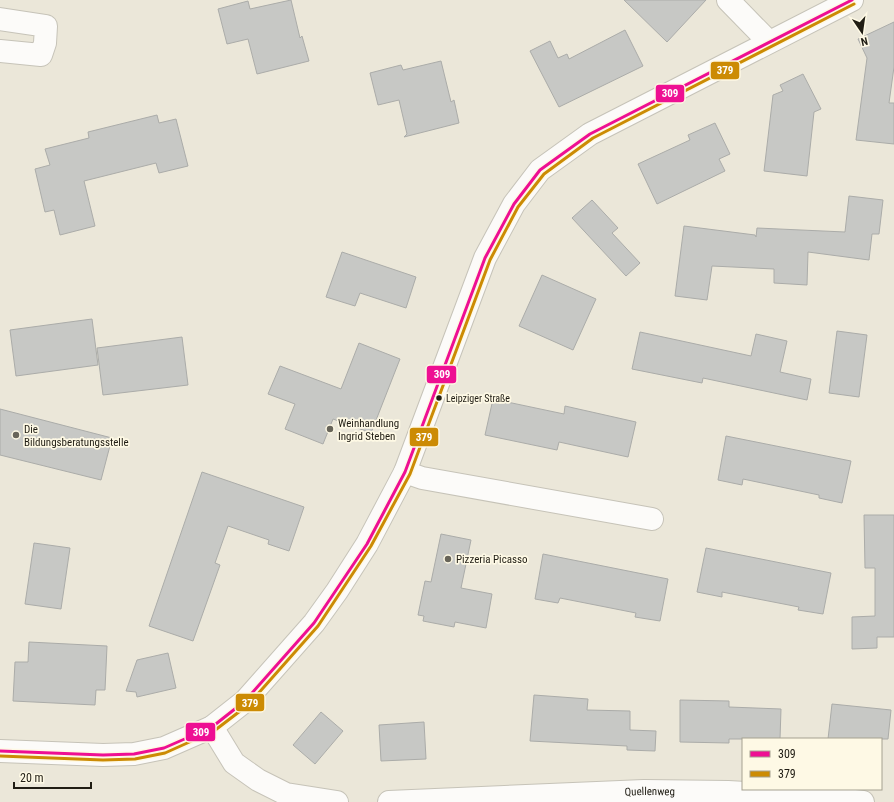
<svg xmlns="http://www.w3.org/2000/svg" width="894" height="802" font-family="'Roboto Condensed',sans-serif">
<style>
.building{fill:#c7c8c5;stroke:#abaca9}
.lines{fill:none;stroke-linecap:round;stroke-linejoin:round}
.minor-casing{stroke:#c6c3b8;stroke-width:24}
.tertiary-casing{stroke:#c6c3b8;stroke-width:24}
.minor{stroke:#fcfbf9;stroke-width:22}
.tertiary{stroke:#fcfbf9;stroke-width:22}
.bus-1-casing{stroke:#fef9e5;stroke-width:6}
.bus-2-casing{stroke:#fef9e5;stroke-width:6}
.bus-1{stroke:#ee0f93;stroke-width:3}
.bus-2{stroke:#cc8b04;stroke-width:3}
.bus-dot{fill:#201d14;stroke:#fef9e5;stroke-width:1.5}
.poi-dot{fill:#676459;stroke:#fef9e5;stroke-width:1.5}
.labels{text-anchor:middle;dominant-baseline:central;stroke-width:3.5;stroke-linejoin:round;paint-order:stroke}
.bus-label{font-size:10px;fill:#201d14;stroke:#fef9e5;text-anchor:start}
.poi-label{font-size:11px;fill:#201d14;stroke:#fef9e5;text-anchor:start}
.street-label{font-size:11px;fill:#201d14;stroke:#fef9e5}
.line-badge{stroke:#fef9e5;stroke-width:1.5}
.badge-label{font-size:11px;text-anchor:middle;font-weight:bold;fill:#fff}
</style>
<rect width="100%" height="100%" fill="#ebe7d9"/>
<path class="building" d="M291 0 300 38 302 36 309 61 257 74 248 39 227 44 218 9 248 1 250 9Z
M624 0H706L667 42Z
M894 22V67L889 103H894V144L856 140 867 58 858 39Z
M625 30 643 66 559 107 530 51 550 41 558 58 567 54 569 59Z
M441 61 451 102 454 100 459 123 404 137 407 134 399 100 378 105 370 73 401 65 403 70Z
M803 74 821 109 814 112 807 176 764 171 773 95 783 91 780 85Z
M157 115 159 123 176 119 188 166 159 173 156 163 84 181 95 226 60 235 54 210 45 212 35 169 50 165 45 149 89 138 88 132Z
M715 123 730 154 719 159 725 171 657 204 638 164 690 140 688 135Z
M849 196 883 200 879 234H872L869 260 808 252 807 285 774 283V269L712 266 707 300 675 296 684 226 755 235 756 237 757 228 845 232Z
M592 200 618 228 612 233 640 263 626 276 572 218Z
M342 252 416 277 406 308 360 293 355 306 326 297Z
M542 275 596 299 573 350 519 326Z
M92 319 98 365 16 376 10 330Z
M837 331 867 335 859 397 829 393Z
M640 332 751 356 756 334 787 341 780 372 811 379 807 400 703 378 702 383 632 369Z
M182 337 188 385 103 395 97 348Z
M359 343 400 359 371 433 333 419 323 444 285 429 295 404 268 394 280 366 341 389Z
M493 399 564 414 565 406 636 422 628 457 559 442 557 450 485 435Z
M0 409 112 438 101 480 0 455Z
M726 436 851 461 842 503 819 498V495L743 479 742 485 718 480Z
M202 472 304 507 289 551 268 544 269 540 228 526 215 563 220 565 193 641 149 626Z
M864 515H894V637H877V648L852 649V617L875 616V568H865Z
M441 534 471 540 461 588 492 594 486 628 455 622 454 627 423 621 424 616 418 615 425 581 431 582Z
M34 543 70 548 61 609 25 604Z
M706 548 831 573 823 614 798 610 799 607 722 592V597L697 592Z
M543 554 668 579 660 621 635 617 636 613 560 598 558 603 535 599Z
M29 642 107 646 105 690H96L95 705 13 701 15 662H28Z
M168 653 176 688 137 697 136 692 126 691 137 660Z
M534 695 588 699 587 710 630 711V730L656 731 655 751 627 750V746L530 741Z
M680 700 729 701V707L781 709 780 739H729V743L680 742Z
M832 704 891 710 888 739H828Z
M321 712 343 731 315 764 293 745Z
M424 722 426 759 381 761 379 725Z"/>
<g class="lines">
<g class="minor-casing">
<g id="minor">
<path d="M728 0 769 42"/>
<path d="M0 19 46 26 45 43 41 55 0 51"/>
<path d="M405 472 422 478 652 519"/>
<path d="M212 727 234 763 258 780 286 794 337 802"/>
<path id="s1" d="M389 802 644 791 728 792 819 797 863 802"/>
</g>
</g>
<g class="tertiary-casing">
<path id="tertiary" d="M0 751 103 755 134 754 164 748 212 727 245 701 314 623 337 591 367 544 405 472 485 258 514 204 540 170 590 134 852 0"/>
</g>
<use href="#minor" class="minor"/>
<use href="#tertiary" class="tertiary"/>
<g class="bus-1-casing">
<path id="bus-1" d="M0 751 103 755 134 754 164 748 212 727 245 701 314 623 367 544 405 472 485 258 514 204 540 170 590 134 852 0"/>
</g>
<g class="bus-2-casing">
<path id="bus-2" d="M0 756 103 760 135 759 165 753 214 731 248 705 318 626 371 546 410 474 490 260 518 207 544 174 593 138 854 4"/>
</g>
<use href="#bus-1" class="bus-1"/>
<use href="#bus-2" class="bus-2"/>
</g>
<circle class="bus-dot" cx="439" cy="398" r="3.5"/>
<g class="poi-dot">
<circle cx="330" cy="429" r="4"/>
<circle cx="16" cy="435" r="4"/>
<circle cx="448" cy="559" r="4"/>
</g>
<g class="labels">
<g class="bus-label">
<text x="446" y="398">Leipziger Straße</text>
</g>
<g class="poi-label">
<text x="338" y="423">Weinhandlung<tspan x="338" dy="13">Ingrid Steben</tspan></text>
<text x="24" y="429">Die<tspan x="24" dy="13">Bildungsberatungsstelle</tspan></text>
<text x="456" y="559">Pizzeria Picasso</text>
</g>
<g class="street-label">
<text stroke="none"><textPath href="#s1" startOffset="261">Quellenweg</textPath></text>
</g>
</g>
<g class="line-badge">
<rect x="710" y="61" width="30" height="19" rx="4" fill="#cc8b04"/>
<rect x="655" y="84" width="30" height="19" rx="4" fill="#ee0f93"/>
<rect x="426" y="365" width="31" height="19" rx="4" fill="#ee0f93"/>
<rect x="409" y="427" width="30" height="20" rx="4" fill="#cc8b04"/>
<rect x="235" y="693" width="30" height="19" rx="4" fill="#cc8b04"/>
<rect x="185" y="722" width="31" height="20" rx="4" fill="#ee0f93"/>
</g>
<g class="badge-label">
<text x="725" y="74">379</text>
<text x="670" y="97">309</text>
<text x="442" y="378">309</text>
<text x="424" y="441">379</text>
<text x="250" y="707">379</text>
<text x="201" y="736">309</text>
</g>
<rect x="742" y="738" width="140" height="52" fill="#fef9e5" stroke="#a5a191"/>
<rect x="750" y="751" width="20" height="6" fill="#ee0f93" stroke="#a5a191"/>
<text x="778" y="758" font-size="12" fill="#201d14">309</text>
<rect x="750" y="771" width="20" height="6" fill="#cc8b04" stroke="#a5a191"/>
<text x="778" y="778" font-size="12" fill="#201d14">379</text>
<g transform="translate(862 32) rotate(167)" stroke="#fef9e5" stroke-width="3" paint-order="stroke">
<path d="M0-3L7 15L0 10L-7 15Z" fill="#201d14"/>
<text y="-6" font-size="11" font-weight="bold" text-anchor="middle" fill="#201d14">N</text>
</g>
<path d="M14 782v6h77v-6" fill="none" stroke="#201d14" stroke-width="2"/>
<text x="20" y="782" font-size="12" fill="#201d14" stroke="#fef9e5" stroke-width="3" paint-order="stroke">20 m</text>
</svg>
